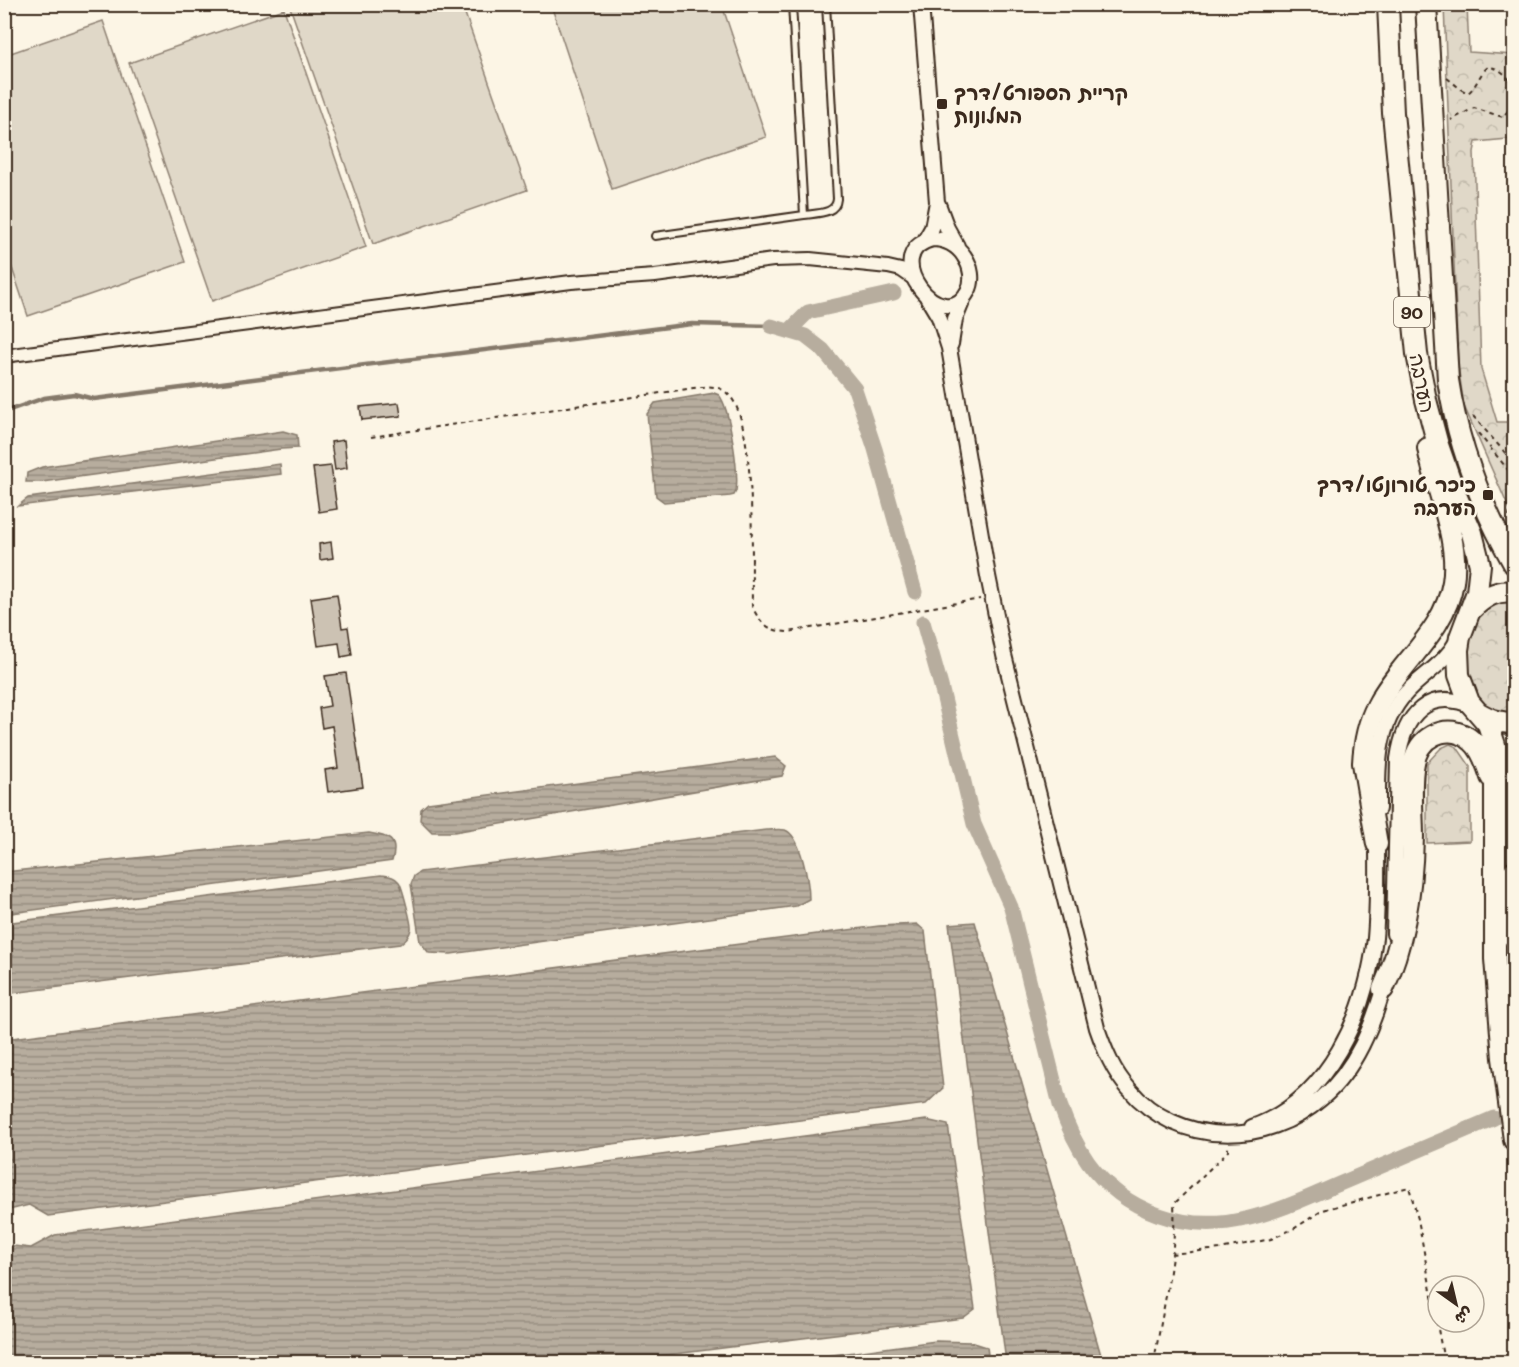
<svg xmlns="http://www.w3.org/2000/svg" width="1519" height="1367" font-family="Mali,'Playpen Sans Arabic','Playpen Sans Hebrew',sans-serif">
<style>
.park{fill:url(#park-crowns);stroke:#8e8173;stroke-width:1.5}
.pitch{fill:#e0d8c8;stroke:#8e8173;stroke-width:1.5}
.water{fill:url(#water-rules);stroke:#85796b;stroke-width:1.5}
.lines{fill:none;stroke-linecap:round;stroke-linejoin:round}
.stream{stroke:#85796b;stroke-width:4.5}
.canal{stroke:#b7ad9e;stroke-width:15}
.building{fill:#ccc2b3;stroke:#3b2a1e;stroke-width:1.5}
.service-casing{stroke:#3b2a1e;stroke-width:10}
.minor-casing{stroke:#3b2a1e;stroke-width:16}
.tertiary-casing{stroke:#3b2a1e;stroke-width:18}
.trunk-casing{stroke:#3b2a1e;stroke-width:24}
.path{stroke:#3b2a1e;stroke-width:2;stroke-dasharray:4.5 4.5;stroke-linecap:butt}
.service{stroke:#fcf5e5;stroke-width:6}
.minor{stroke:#fcf5e5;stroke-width:12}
.tertiary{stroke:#fcf5e5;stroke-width:14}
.trunk{stroke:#fcf5e5;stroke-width:20}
.poi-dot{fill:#3b2a1e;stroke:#fcf5e5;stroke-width:2}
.labels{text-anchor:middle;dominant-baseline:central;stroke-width:5;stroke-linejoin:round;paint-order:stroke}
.shield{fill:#fcf5e5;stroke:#75675a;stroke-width:1.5}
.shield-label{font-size:18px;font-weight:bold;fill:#3b2a1e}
.poi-label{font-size:20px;font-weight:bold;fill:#3b2a1e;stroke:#fcf5e5;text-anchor:start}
.street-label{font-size:20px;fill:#3b2a1e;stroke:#fcf5e5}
</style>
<defs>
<pattern id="park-crowns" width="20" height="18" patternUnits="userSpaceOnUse" patternTransform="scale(1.5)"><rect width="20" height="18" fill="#e0d8c8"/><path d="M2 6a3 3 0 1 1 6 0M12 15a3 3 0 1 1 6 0" fill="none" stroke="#c1baab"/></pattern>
<pattern id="water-rules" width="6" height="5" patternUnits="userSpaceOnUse" patternTransform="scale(1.5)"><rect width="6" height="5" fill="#b7ad9e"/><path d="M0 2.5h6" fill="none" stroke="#968d80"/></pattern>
</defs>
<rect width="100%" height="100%" fill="#fcf5e5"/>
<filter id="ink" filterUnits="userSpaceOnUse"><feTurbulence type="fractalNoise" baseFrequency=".0167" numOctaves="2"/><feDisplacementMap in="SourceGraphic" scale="12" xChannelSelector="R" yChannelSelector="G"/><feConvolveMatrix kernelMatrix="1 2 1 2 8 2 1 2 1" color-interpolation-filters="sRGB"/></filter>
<g filter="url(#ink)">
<path class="park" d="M1444 5H1467L1469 52 1514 55V134L1508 139 1476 142 1474 152 1481 369 1497 422H1514V520L1464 406 1458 365Z
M1514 598V717L1504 718 1474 698 1470 692 1465 638 1484 605Z
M1450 744 1457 747 1470 766V841L1427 843V763L1441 748Z"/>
<path class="pitch" d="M296 5H462L527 190 373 244 290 7Z
M551 5H722L766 137 612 189Z
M284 9 366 247 212 301 129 63Z
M103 21 185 262 28 316 5 247V55Z"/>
<path class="water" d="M714 393 719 395C730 408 739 473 736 491L734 495 730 496 664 502 656 496 647 414 655 403Z
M283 431 297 435 298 448 281 449 42 482H26L27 473 42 467Z
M280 464 281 474 18 506 28 498Z
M775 757 786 766 782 776 454 832H432L420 820 421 809 428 803Z
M766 830C772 830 780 829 785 830 801 835 809 884 809 899L796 906 451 954 429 953 420 942 411 884 414 876 420 872Z
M369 833C388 836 399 839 392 861L5 914V872Z
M381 875C388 876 395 876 399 882 402 886 412 924 411 929 410 936 405 940 400 944L5 994V923Z
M975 922 1103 1362H1006L949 924Z
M917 924 925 931 943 1088 926 1104 48 1216 29 1205 5 1211V1039L879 926Z
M926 1120 948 1125 975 1309 963 1318 611 1362H5V1245L31 1248 55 1235Z
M936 1341 971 1342 987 1347 989 1362H781Z"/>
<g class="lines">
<path class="stream" d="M4 412 44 398 74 394 94 399 692 324 771 326"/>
<path class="canal" d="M771 326 805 336 823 350 855 389 875 449 915 592
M789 331 808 312 894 293
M923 622 941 686 974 824 1011 907 1060 1105C1067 1125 1076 1145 1088 1162 1124 1212 1186 1233 1245 1219 1282 1211 1317 1193 1351 1179 1399 1159 1446 1138 1494 1118"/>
</g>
<path class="building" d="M399 403 401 416 362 420 360 407Z
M344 440 347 468 335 470 331 442Z
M331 466 337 509 319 512 313 468Z
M331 542 333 558 320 560 319 544Z
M337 594 342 628 348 627 352 655 341 657 339 643 318 646 311 598Z
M346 673 363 787 328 792 325 770 338 768 332 726 322 728 319 708 330 706 325 676Z"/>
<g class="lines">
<g class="service-casing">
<path id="service" d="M804 215C818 213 836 214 837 199L826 4
M655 236 804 215 792 4"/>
</g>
<g class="minor-casing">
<path id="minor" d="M4 356 571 282 655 276 773 260 810 259 888 267 901 270 914 279"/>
</g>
<g class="tertiary-casing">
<path id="tertiary" d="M921 4 937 202 932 228 924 242
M938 204 947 228 957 246
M933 239C945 239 957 245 964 256 971 266 974 280 968 291 943 339 876 252 933 239Z
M927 297 939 317 949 348 988 576 1004 655 1097 1028C1105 1051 1113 1071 1129 1089 1178 1147 1267 1147 1322 1098 1356 1069 1373 1025 1385 983
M951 344 955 319 964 297
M1378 809C1378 764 1376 720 1412 687 1428 672 1446 661 1457 641
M1394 934 1398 759C1404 715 1428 686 1474 707
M1252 1127C1329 1100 1366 1013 1375 938 1378 904 1377 871 1377 837"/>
</g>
<g class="trunk-casing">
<path id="trunk" d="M1388 4 1393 113 1417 354 1426 400 1438 445 1453 488 1472 533 1480 565 1477 592 1460 637 1458 650 1459 675 1469 702 1488 724 1495 745V959L1503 1058 1514 1140
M1426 4 1448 380C1458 446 1481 506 1514 564
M1472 609C1484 597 1497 589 1514 592
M1479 713C1491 720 1500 723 1514 723
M1377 844 1363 763C1364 743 1368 723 1377 706 1399 663 1445 632 1453 582 1460 539 1436 491 1428 448
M1514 871V938
M1383 989C1405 941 1412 889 1413 837 1413 815 1409 774 1416 755 1425 731 1454 724 1472 741 1482 749 1487 765 1491 777"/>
</g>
<path class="path" d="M1447 78 1462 90 1468 93C1477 86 1479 74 1488 67 1506 68 1519 88 1511 105 1510 109 1506 113 1503 117L1474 108 1451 120
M1473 416 1514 463
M1478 433 1514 477
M371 437 700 387C712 386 721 386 730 396 757 427 751 562 752 606 760 624 769 631 788 632L980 599
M1509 517 1514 492
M1171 1254 1220 1249 1271 1239 1295 1228 1323 1210 1409 1187 1418 1219 1444 1362
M1154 1362C1162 1312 1177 1255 1174 1204L1228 1151V1146"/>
<use href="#service" class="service"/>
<use href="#minor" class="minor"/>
<use href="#tertiary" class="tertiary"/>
<use href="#trunk" class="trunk"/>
</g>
</g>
<g class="poi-dot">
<rect x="936" y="98" width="12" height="12" rx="3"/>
<rect x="1482" y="489" width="12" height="12" rx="3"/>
</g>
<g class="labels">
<rect class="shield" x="1394" y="297" width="36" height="30" rx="4.5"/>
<g class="shield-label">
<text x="1412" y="312">90</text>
</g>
<g class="poi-label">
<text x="954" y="92">קריית הספורט/דרך<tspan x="954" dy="23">המלונות</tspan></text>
<text x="1476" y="484" text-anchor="end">כיכר טורונטו/דרך<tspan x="1476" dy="23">הערבה</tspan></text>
</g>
<g class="street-label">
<text transform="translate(1423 383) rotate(79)">הערבה</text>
</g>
</g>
<rect width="1519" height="1367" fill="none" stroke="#fcf5e5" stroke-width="24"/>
<rect x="12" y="12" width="1495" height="1343" fill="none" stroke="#3b2a1e" stroke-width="2" filter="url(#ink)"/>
<g transform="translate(1456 1304) rotate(146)"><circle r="28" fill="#fcf5e5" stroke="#afa495" stroke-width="1.5"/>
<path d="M0-4.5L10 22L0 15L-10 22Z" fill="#3b2a1e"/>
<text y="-9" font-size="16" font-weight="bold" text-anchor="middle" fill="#3b2a1e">ش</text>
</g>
</svg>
